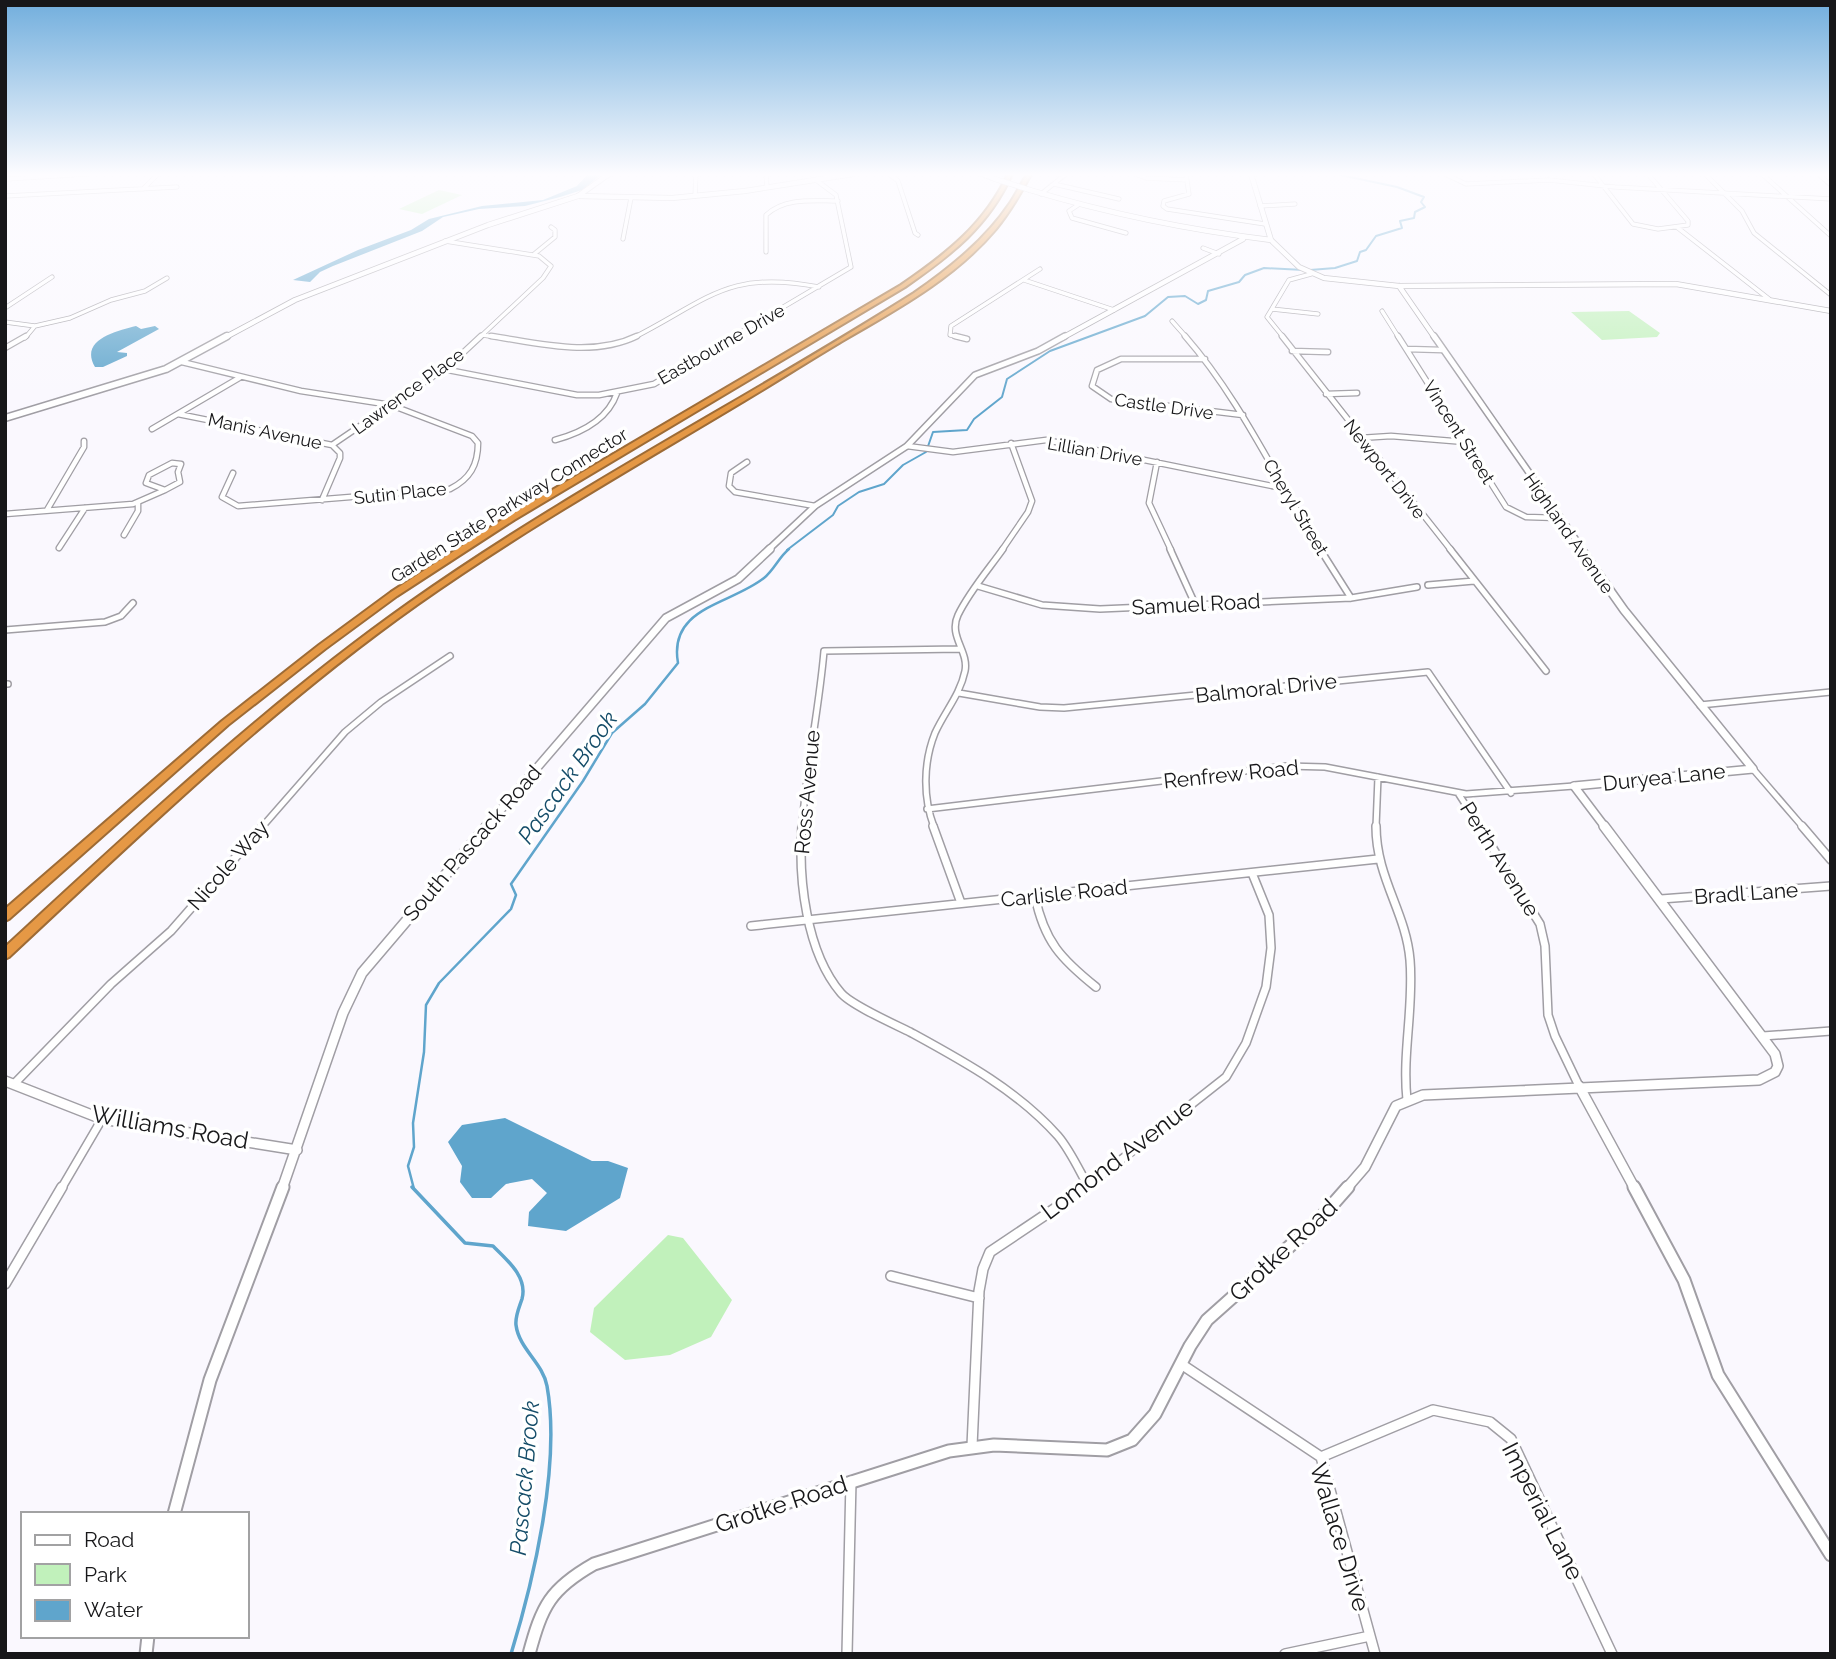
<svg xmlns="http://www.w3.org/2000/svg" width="1836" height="1659" font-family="Raleway,sans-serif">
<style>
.green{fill:#c1f1bb}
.water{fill:#5fa5cc}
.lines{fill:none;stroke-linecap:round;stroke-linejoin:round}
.stream-far2{stroke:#5fa5cc;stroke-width:2}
.stream-far1{stroke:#5fa5cc;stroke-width:2.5}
.stream{stroke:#5fa5cc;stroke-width:3.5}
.minor-far4-casing{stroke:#a09ea4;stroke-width:5}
.minor-far3-casing{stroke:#a09ea4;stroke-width:7}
.minor-far2-casing{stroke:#a09ea4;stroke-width:8}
.minor-far1-casing{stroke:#a09ea4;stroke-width:10}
.minor-casing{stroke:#a09ea4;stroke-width:12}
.tertiary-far4-casing{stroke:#a09ea4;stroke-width:6}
.tertiary-far3-casing{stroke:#a09ea4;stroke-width:8}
.tertiary-far2-casing{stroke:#a09ea4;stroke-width:10}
.tertiary-far1-casing{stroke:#a09ea4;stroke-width:12}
.tertiary-casing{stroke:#a09ea4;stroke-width:15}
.secondary-far1-casing{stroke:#a09ea4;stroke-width:6}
.secondary-casing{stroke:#a09ea4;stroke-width:9}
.motorway-casing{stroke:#9d6b36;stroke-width:4}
.minor-far4{stroke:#fff;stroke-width:3.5}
.minor-far3{stroke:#fff;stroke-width:4.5}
.minor-far2{stroke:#fff;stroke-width:5}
.minor-far1{stroke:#fff;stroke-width:7}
.minor{stroke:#fff;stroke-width:9}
.tertiary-far4{stroke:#fff;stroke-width:4.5}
.tertiary-far3{stroke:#fff;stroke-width:5}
.tertiary-far2{stroke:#fff;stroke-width:7}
.tertiary-far1{stroke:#fff;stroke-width:9}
.tertiary{stroke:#fff;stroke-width:11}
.secondary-far1{stroke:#fff;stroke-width:4.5}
.secondary{stroke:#fff;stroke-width:6}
.motorway{fill:#e59845;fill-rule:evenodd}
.tertiary-bridge-casing{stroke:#a09ea4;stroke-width:6;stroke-linecap:butt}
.tertiary-bridge{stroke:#fff;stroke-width:4.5}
.labels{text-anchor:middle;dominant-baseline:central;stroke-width:7;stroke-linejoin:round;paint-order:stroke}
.far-street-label{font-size:18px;fill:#171719;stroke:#fff}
.street-label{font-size:21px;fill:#171719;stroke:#fff}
.water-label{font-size:23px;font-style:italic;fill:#144c68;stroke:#fff}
.near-street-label{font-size:24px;fill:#171719;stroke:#fff}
</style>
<rect width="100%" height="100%" fill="#faf8fe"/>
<path class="green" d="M439 190 462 195 422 214 399 209Z
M1629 311 1660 333 1657 337 1602 340 1571 312Z
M668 1235 683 1238 732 1300 711 1337 670 1355 625 1360 590 1332 594 1308Z"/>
<path class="water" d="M588 174H602L582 190 560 197 525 206 479 209 443 217 422 231 333 266 320 272 310 282 293 280 358 250 411 230 429 219 482 206 543 200 577 186Z
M136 326 141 329 155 326 159 329 117 352 127 353V356L103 367H95C79 340 116 331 136 326Z
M505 1118 592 1161H608L628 1168 620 1198 566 1231 528 1226 529 1212 547 1193 532 1179 506 1184 491 1198H472L460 1182 462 1166 448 1142 462 1125Z"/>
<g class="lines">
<path class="stream-far2" d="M1310 270 1335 268 1357 261 1360 252 1366 250 1376 236 1402 228 1400 221 1414 218 1415 212 1425 207 1421 202 1424 197 1397 187 1336 174
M787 550 833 515 838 506 859 492 884 484 903 465 926 452 933 432 967 430 974 419 1002 397 1007 379 1050 351 1145 316 1168 297 1185 296 1198 304 1206 300 1208 291 1239 282 1245 275 1264 268 1304 270"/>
<path class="stream-far1" d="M414 1189 408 1166 414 1147 413 1123 424 1052 426 1005 439 983 511 909 516 895 511 884 583 781 612 733 645 704 678 663C668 607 730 605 764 578 774 570 779 557 789 549"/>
<path class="stream" d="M412 1187 465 1243 493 1246C507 1260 528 1277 522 1299 519 1308 515 1316 516 1325 519 1349 543 1363 547 1386 561 1464 534 1579 511 1654"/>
<g class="minor-far4-casing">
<path id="minor-far4" d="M766 174 767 187
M889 174 898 181 915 233 918 235
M1135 174 1146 178 1187 180
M1186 174 1189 194 1164 201 1163 206 1167 209 1265 224
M1445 174 1466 184 1549 180 1615 187 1831 199
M1594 174 1633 224 1658 229 1688 225V221L1648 174
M1705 174 1742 211 1754 233 1831 295
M1762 174 1831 236
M1818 174 1831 185
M6 179 88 174
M1054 184 1119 199
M143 189 158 174
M1041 194 1066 174
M5 196 177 187
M695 196 696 174
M1078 205 1069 211 1072 218 1126 233
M1260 206 1295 204
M1678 228 1769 299
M623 239 631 198
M445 241 539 256 551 266 543 278 479 338
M1203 248 1219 254
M766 252V215C785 197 814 201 838 201
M533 255 555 237V230L551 227
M1024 280 1114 310
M5 308 52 277
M1272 309 1318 314
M1382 311 1399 338
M1172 321 1187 338
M5 322 35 326
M482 335 503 338
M25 338 35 326 70 318 111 300 145 291 167 278
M633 338C708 300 728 269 819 287
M731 338 851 267 836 195 816 180
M963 338 950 335 951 326 1040 269
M1284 338 1267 317 1289 280 1311 274"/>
</g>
<g class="minor-far3-casing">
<path id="minor-far3" d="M491 336C538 343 592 358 637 336
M955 336 967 339
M1185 336C1241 400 1276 479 1321 550
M1282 336 1451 550
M1398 336 1506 507 1526 517 1559 518
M5 348 26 336
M1407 349 1442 350
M1292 351 1328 352
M1205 359H1121L1097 370 1092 386 1111 399 1243 415
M182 362 301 391 391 405 472 436 478 443C478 465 470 479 450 489L238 506 222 497 233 473
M443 369 577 395H599L654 384 734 336
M1326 394 1357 393
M178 414 332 445 340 453V458L322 500
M152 429 239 378
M1360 438 1391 436 1465 442
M555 440C581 433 608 419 617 393
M332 445 451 364 481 336
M907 446 953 452 1046 440 1282 488
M747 462 731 473 729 486 735 492 815 506
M1157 462 1149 503 1171 550
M172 463 181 464 178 472 180 482 165 490 146 483 149 475Z
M47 510 84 447V441
M5 514 133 504 165 490
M124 535 138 511V503
M59 548 85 508
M1002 550 1028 512 1032 501 1011 443"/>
</g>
<g class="minor-far2-casing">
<path id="minor-far2" d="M1170 549 1195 604
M1320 549 1351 598
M1450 549 1546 671
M1428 585 1474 581
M978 586 1042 605 1100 609 1351 598 1417 587
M5 630 105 622 121 616 133 603
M5 684H8
M959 693 1040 707 1064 708 1428 672 1511 793
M1700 705 1831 692
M1753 769 1803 827
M1458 793 1480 827
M927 809 1287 766 1325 767 1466 794 1574 786
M262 827 345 732 381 702 450 656
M802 827C806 768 819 710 824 651L960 649
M934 827C923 798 923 763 935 733 945 711 960 695 965 671 969 651 948 636 958 615 969 592 988 570 1003 549
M1376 827 1378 777"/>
</g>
<g class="minor-far1-casing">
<path id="minor-far1" d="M802 826C798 878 806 952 841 993 851 1005 894 1024 910 1032 963 1061 1017 1090 1058 1136 1070 1150 1079 1170 1088 1186
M933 826 961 903
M1376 826C1376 878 1406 912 1410 960 1414 1007 1402 1053 1407 1100
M1479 826 1540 924 1545 946 1548 1015 1555 1036 1579 1086
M1802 826 1831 860
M1035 896C1044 941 1061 959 1096 987
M1661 899 1831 886
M751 926 1378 859
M1763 1036 1831 1031
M14 1084 111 984 171 931 263 826
M61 1189 102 1119
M1084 1189 1226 1077 1246 1043 1266 987 1271 948 1269 915 1252 873"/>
</g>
<g class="minor-casing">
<path id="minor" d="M891 1276 979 1298
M5 1284 62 1187
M1181 1364 1321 1457 1375 1654
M972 1446 979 1291 983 1269 990 1252 1087 1187
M1321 1457 1433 1410 1490 1422 1511 1439 1612 1654
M847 1654 851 1481
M1285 1654 1370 1636"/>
</g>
<g class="tertiary-far4-casing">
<path id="tertiary-far4" d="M982 174 995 179
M1251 174 1271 240 1299 267 1324 278 1399 286 1676 284 1831 311
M1030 190C1110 214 1189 230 1271 240
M578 196 672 198 745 191 853 174
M1399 286 1435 338
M1062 338 1243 239"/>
</g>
<g class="tertiary-far3-casing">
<path id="tertiary-far3" d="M1434 336 1583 550
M768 550 815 506 907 446 975 375 1038 351 1065 336"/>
</g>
<g class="tertiary-far2-casing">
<path id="tertiary-far2" d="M1581 549 1624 610 1753 769
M1574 786 1753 769
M1574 786 1605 827
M486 827 666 618 738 579 770 549"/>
</g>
<g class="tertiary-far1-casing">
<path id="tertiary-far1" d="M5 1081 102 1119 297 1150
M1579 1086 1635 1189
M282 1189 343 1013 362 973 487 826
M1346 1189 1365 1167 1396 1106 1423 1095 1759 1080 1775 1072 1778 1066 1775 1054 1604 826"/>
</g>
<g class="tertiary-casing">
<path id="tertiary" d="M1634 1187 1684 1280 1718 1375 1831 1555
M174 1514 210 1380 283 1187
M146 1654 148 1636
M529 1654C542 1606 550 1589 594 1564L949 1451 994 1445 1107 1450 1132 1440 1155 1414 1190 1346 1207 1320 1318 1221 1348 1187"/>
</g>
<g class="secondary-far1-casing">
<path id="secondary-far1" d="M224 338 295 300 488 225 578 196 609 174"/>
</g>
<g class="secondary-casing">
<path id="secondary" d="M5 418 166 369 227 336"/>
</g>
<g class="motorway-casing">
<path id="motorway" d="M1008 174H1012C989 226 951 255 905 287L514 520 397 596 325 649 228 725 9 919 5 921V909L222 721 319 645 391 592 508 516 901 285C946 254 984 225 1008 174Z
M1027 174H1031C1021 193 1010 212 996 229 954 279 894 311 839 343 807 362 776 382 744 401 634 467 523 530 418 604 271 708 140 835 9 957L5 959V947C135 827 265 705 409 603 570 489 747 399 914 293 950 268 985 240 1010 203 1016 194 1021 184 1027 174Z"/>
</g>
<use href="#minor-far4" class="minor-far4"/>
<use href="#minor-far3" class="minor-far3"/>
<use href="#minor-far2" class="minor-far2"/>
<use href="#minor-far1" class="minor-far1"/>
<use href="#minor" class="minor"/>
<use href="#tertiary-far4" class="tertiary-far4"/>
<use href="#tertiary-far3" class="tertiary-far3"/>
<use href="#tertiary-far2" class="tertiary-far2"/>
<use href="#tertiary-far1" class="tertiary-far1"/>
<use href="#tertiary" class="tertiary"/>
<use href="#secondary-far1" class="secondary-far1"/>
<use href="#secondary" class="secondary"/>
<use href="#motorway" class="motorway"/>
<g class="tertiary-bridge-casing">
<path id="tertiary-bridge" d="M995 179 1030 190"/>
</g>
<use href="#tertiary-bridge" class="tertiary-bridge"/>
</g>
<linearGradient id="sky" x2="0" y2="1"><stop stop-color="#71aedd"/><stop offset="0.43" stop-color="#fdfcff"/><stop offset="1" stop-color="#fdfcff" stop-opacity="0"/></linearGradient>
<rect width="1836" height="406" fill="url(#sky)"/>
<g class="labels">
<g class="far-street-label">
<text transform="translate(721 344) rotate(-30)">Eastbourne Drive</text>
<text transform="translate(408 391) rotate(-36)">Lawrence Place</text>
<text transform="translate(1164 406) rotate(8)">Castle Drive</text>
<text transform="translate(265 431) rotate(12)">Manis Avenue</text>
<text transform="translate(1459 432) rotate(58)">Vincent Street</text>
<text transform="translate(1095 451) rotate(10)">Lillian Drive</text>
<text transform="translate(1385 469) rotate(52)">Newport Drive</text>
<text transform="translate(400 493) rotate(-6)">Sutin Place</text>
<text transform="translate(509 505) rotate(-32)">Garden State Parkway Connector</text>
<text transform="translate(1296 507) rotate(59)">Cheryl Street</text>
<text transform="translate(1569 533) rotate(55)">Highland Avenue</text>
</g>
<g class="street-label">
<text transform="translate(1196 604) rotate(-3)">Samuel Road</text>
<text transform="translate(1266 688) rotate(-6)">Balmoral Drive</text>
<text transform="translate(1231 774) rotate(-6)">Renfrew Road</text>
<text transform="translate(1664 777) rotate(-6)">Duryea Lane</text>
<text transform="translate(807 792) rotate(-85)">Ross Avenue</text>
<text transform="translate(472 843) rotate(-49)">South Pascack Road</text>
<text transform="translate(1500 859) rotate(58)">Perth Avenue</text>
<text transform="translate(228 865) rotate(-49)">Nicole Way</text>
<text transform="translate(1064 893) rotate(-6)">Carlisle Road</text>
<text transform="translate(1746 893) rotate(-4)">Bradl Lane</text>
</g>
<g class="water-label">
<text transform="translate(567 777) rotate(-55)">Pascack Brook</text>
<text transform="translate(524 1478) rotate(-85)">Pascack Brook</text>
</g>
<g class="near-street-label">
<text transform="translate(170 1127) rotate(10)">Williams Road</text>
<text transform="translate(1117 1159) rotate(-37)">Lomond Avenue</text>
<text transform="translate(1283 1250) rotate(-43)">Grotke Road</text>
<text transform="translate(781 1504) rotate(-18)">Grotke Road</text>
<text transform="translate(1543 1511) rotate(63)">Imperial Lane</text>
<text transform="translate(1340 1537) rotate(73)">Wallace Drive</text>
</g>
</g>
<rect width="1836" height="1659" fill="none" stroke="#171719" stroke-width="14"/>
<rect x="21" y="1512" width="228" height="126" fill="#ffffff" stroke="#a2a2a3" stroke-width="2"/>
<rect x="35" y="1535" width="35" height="10" fill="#ffffff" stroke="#a2a2a3" stroke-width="2"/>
<text x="84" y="1547" font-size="21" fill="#171719">Road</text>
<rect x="35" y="1564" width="35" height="21" fill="#c1f1bb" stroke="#a2a2a3" stroke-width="2"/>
<text x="84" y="1582" font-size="21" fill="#171719">Park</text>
<rect x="35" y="1600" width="35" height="21" fill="#5fa5cc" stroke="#a2a2a3" stroke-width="2"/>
<text x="84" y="1617" font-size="21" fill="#171719">Water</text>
</svg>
